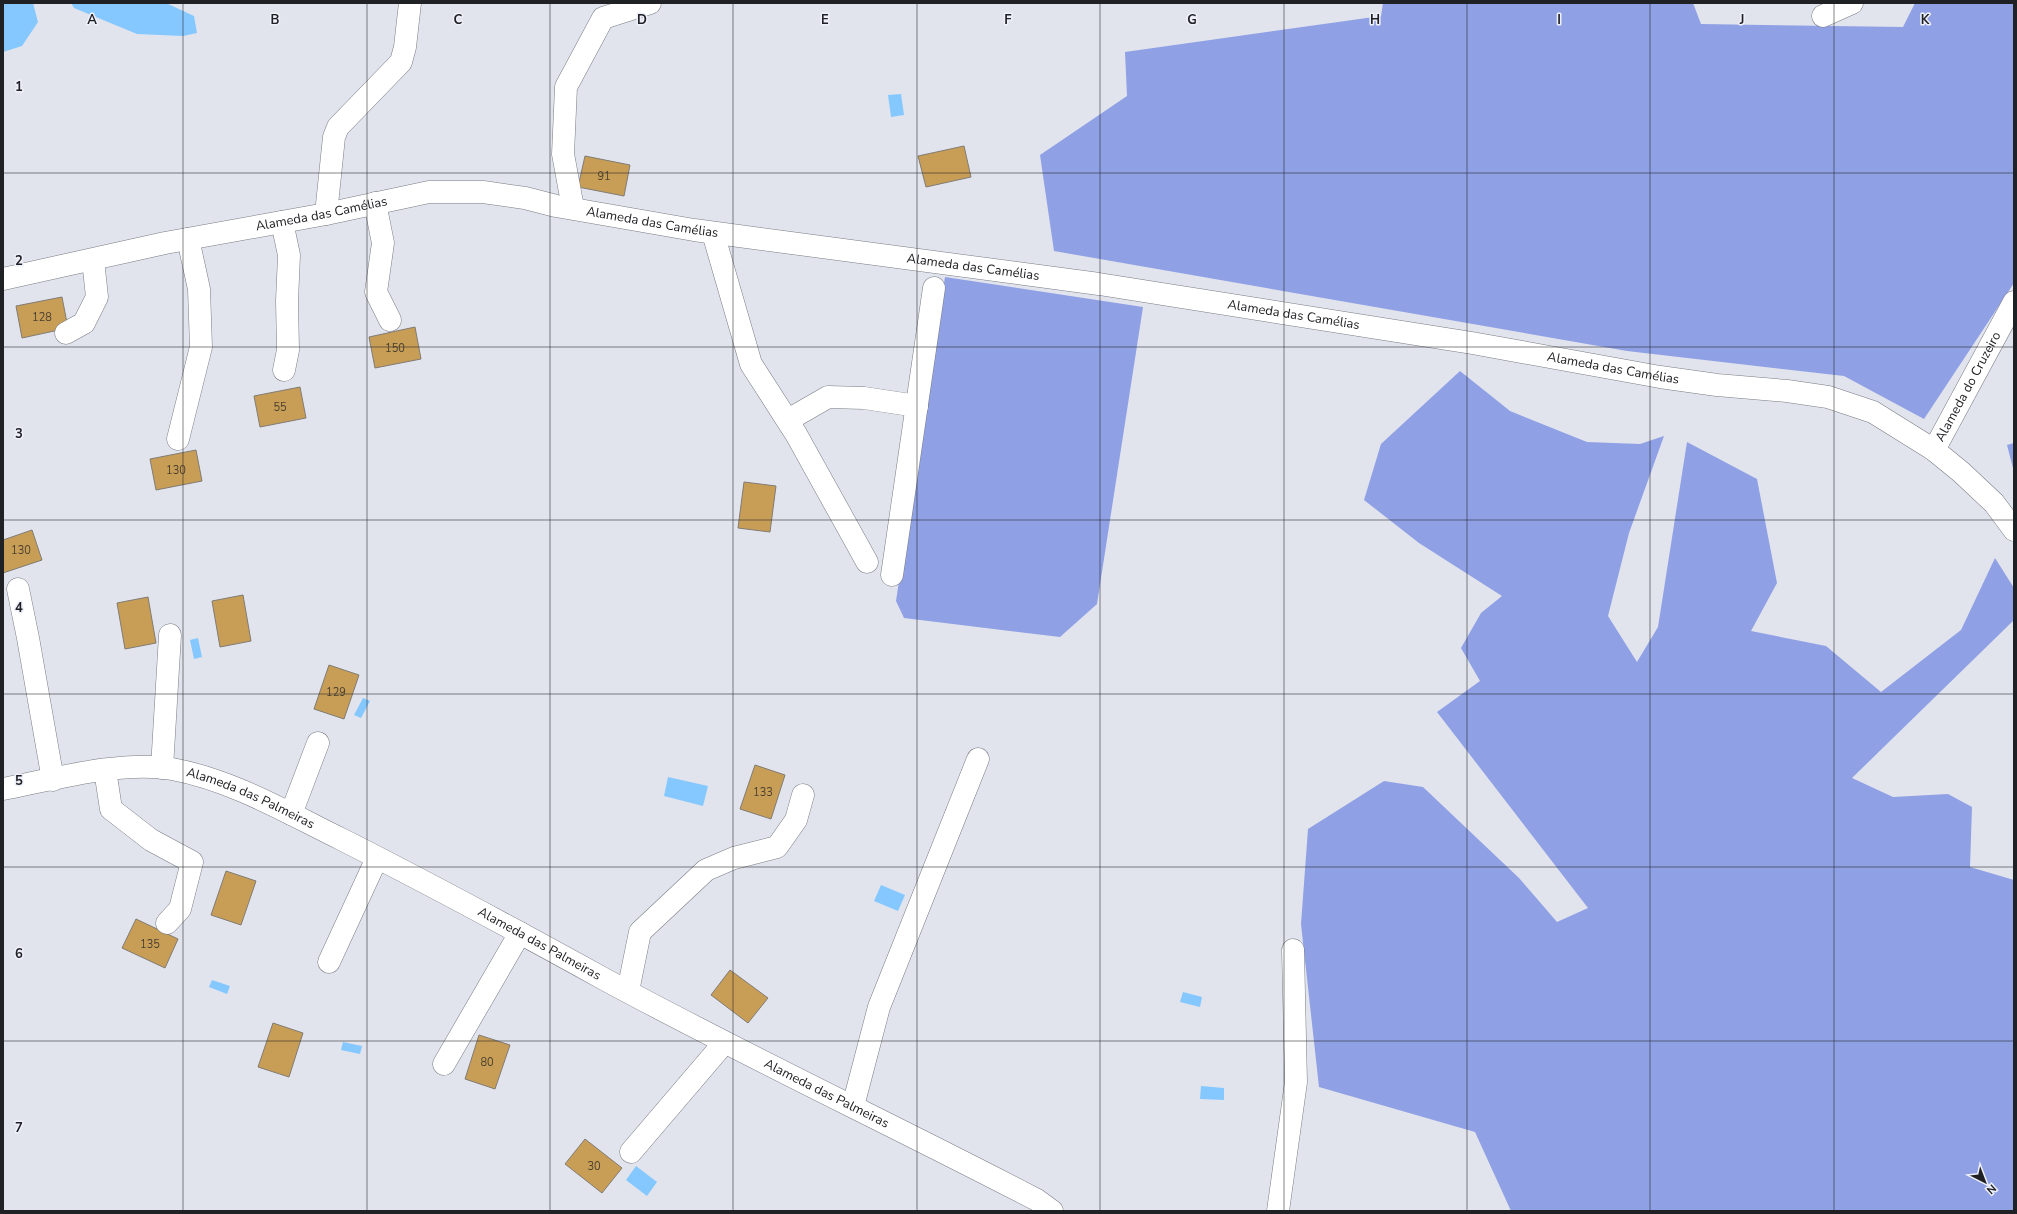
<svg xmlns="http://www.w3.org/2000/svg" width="2017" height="1214" font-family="'Nunito Sans',sans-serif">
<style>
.forest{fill:#8fa0e5}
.water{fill:#85c8ff}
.building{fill:#c89e56;stroke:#807b74}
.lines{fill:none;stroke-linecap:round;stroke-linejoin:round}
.minor-casing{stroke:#797c84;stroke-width:23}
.minor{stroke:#fff;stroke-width:22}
.grid{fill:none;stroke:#202124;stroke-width:1;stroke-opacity:0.55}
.labels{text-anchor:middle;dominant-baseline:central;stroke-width:3;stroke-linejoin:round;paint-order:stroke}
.number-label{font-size:11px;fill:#4a4030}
.street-label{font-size:13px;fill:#202124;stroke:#eef1fb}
.grid-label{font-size:13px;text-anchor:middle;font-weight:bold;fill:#202124;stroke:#eef1fb;stroke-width:3;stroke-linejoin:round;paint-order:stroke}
</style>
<rect width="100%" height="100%" fill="#e1e4ed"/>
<path class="forest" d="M1383 3H1693L1701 24 1903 27 1915 3H2014V283L1924 419 1844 376 1627 351 1054 251 1040 155 1127 96 1125 52 1381 16Z
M945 277 1143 307 1097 604 1060 637 904 618 896 601Z
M1460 371 1510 411 1587 442 1640 444 1664 436 1629 533 1608 616 1637 662 1658 627 1687 442 1757 479 1777 583 1751 631 1826 646 1881 692 1961 630 1995 558 2014 588V620L1852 778 1893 797 1948 794 1972 807 1970 867 2014 880V1211H1511L1475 1132 1319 1087 1301 924 1308 829 1384 781 1423 787 1519 878 1557 922 1588 908 1437 712 1480 681 1461 648 1481 613 1502 596 1419 543 1364 500 1381 444Z
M2014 443V472L2007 445Z"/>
<path class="water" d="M3 3H33L38 22 22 46 3 52Z
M71 3H166L194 16 197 33 183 36 137 34 74 8Z
M901 94 904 115 891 117 888 95Z
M198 638 202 657 194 659 190 640Z
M363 698 370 701 361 718 354 715Z
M668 777 708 786 703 806 664 796Z
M881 885 905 895 898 911 874 901Z
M212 980 230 986 227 994 209 987Z
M1183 992 1202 997 1200 1007 1180 1002Z
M343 1042 362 1046 360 1054 341 1050Z
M1201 1086 1224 1088V1100L1200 1099Z
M636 1166 657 1182 647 1196 626 1180Z"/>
<path class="building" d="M964 146 971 177 926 187 918 156Z
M585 156 630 165 624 196 578 187Z
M62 297 68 328 22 338 16 306Z
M415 327 421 359 375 368 369 337Z
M300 387 306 418 260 427 254 396Z
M196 450 202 481 156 490 150 459Z
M744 482 776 486 770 532 738 528Z
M32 530 42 560 3 573V540Z
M243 595 251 641 220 647 212 601Z
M148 597 156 643 125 649 117 603Z
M329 665 359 675 344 719 314 709Z
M755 765 785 775 771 819 740 809Z
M226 871 256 881 241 925 211 915Z
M136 919 178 939 165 968 122 948Z
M730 970 768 998 748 1023 711 995Z
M273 1023 303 1033 289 1077 258 1067Z
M479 1035 510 1045 495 1089 465 1079Z
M585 1139 622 1168 602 1193 565 1164Z"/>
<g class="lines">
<g class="minor-casing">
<g id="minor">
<path d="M1823 16 1852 3"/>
<path d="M375 203 383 243 376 292 390 320"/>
<path d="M573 208 563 154 566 87 603 18 650 3"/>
<path d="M326 214 334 137 338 127 401 62 405 47 410 3"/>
<path d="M282 222 289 255 287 301 288 350 284 370"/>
<path d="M713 233 751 364 796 434 867 562"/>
<path id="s1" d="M3 279 165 243 326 214 429 192H483L525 198 556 206 694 230 1099 284 1472 343 1660 377 1717 385 1787 391 1828 397 1873 412 1934 450 1961 472 1994 503 2014 530"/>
<path d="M66 333 84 323 97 297 93 260"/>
<path d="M788 420 828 397 864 398 917 406"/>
<path d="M178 439 201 347 199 289 188 239"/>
<path id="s2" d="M1934 450 2014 302"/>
<path d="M892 575 934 288"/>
<path d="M18 589 28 638 53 780"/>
<path d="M162 768 170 635"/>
<path d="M105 770 111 809 151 840 192 862 180 909 167 923"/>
<path id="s3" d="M3 789C54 779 123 760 172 769 232 780 288 813 341 839 430 884 517 931 604 979 746 1056 893 1125 1037 1200L1052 1211"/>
<path d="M291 814 318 743"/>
<path d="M329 962 377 858"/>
<path d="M628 991 640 932 706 870 734 858 777 847 796 820 803 795"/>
<path d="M444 1064 520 933"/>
<path d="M853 1106 879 1007 978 759"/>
<path d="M631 1152 724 1043"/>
<path d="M1278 1211 1296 1082 1293 950"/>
</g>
</g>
<use href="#minor" class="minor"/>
</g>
<path class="grid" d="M183 3V1211M367 3V1211M550 3V1211M733 3V1211M917 3V1211M1100 3V1211M1284 3V1211M1467 3V1211M1650 3V1211M1834 3V1211M3 173H2014M3 347H2014M3 520H2014M3 694H2014M3 867H2014M3 1041H2014"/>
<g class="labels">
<g class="number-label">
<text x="604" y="176">91</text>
<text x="42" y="317">128</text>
<text x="395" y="348">150</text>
<text x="280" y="407">55</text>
<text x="176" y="470">130</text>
<text x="21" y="550">130</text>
<text x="336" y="692">129</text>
<text x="763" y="792">133</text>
<text x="150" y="944">135</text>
<text x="487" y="1062">80</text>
<text x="594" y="1166">30</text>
</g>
<g class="street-label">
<text stroke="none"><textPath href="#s1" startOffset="325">Alameda das Camélias</textPath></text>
<text stroke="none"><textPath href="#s1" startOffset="661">Alameda das Camélias</textPath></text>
<text stroke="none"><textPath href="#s1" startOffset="985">Alameda das Camélias</textPath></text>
<text stroke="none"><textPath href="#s1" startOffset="1309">Alameda das Camélias</textPath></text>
<text stroke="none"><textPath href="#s1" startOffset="1633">Alameda das Camélias</textPath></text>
<text stroke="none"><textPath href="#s2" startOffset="72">Alameda do Cruzeiro</textPath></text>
<text stroke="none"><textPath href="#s3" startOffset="255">Alameda das Palmeiras</textPath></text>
<text stroke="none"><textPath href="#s3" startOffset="579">Alameda das Palmeiras</textPath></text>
<text stroke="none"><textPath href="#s3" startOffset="903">Alameda das Palmeiras</textPath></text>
</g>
</g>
<g class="grid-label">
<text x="92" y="24">A</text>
<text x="275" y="24">B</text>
<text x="458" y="24">C</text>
<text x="642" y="24">D</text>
<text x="825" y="24">E</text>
<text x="1008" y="24">F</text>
<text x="1192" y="24">G</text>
<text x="1375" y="24">H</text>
<text x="1559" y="24">I</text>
<text x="1742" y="24">J</text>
<text x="1925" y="24">K</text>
<text x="19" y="91">1</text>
<text x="19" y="265">2</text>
<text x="19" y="438">3</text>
<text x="19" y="612">4</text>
<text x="19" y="785">5</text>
<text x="19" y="958">6</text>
<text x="19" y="1132">7</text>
</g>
<rect width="2017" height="1214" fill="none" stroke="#202124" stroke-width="8"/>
<g transform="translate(1985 1182) rotate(138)" stroke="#eef1fb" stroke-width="3" paint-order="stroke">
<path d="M0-3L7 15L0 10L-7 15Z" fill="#202124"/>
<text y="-6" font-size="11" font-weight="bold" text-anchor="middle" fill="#202124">N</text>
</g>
</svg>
